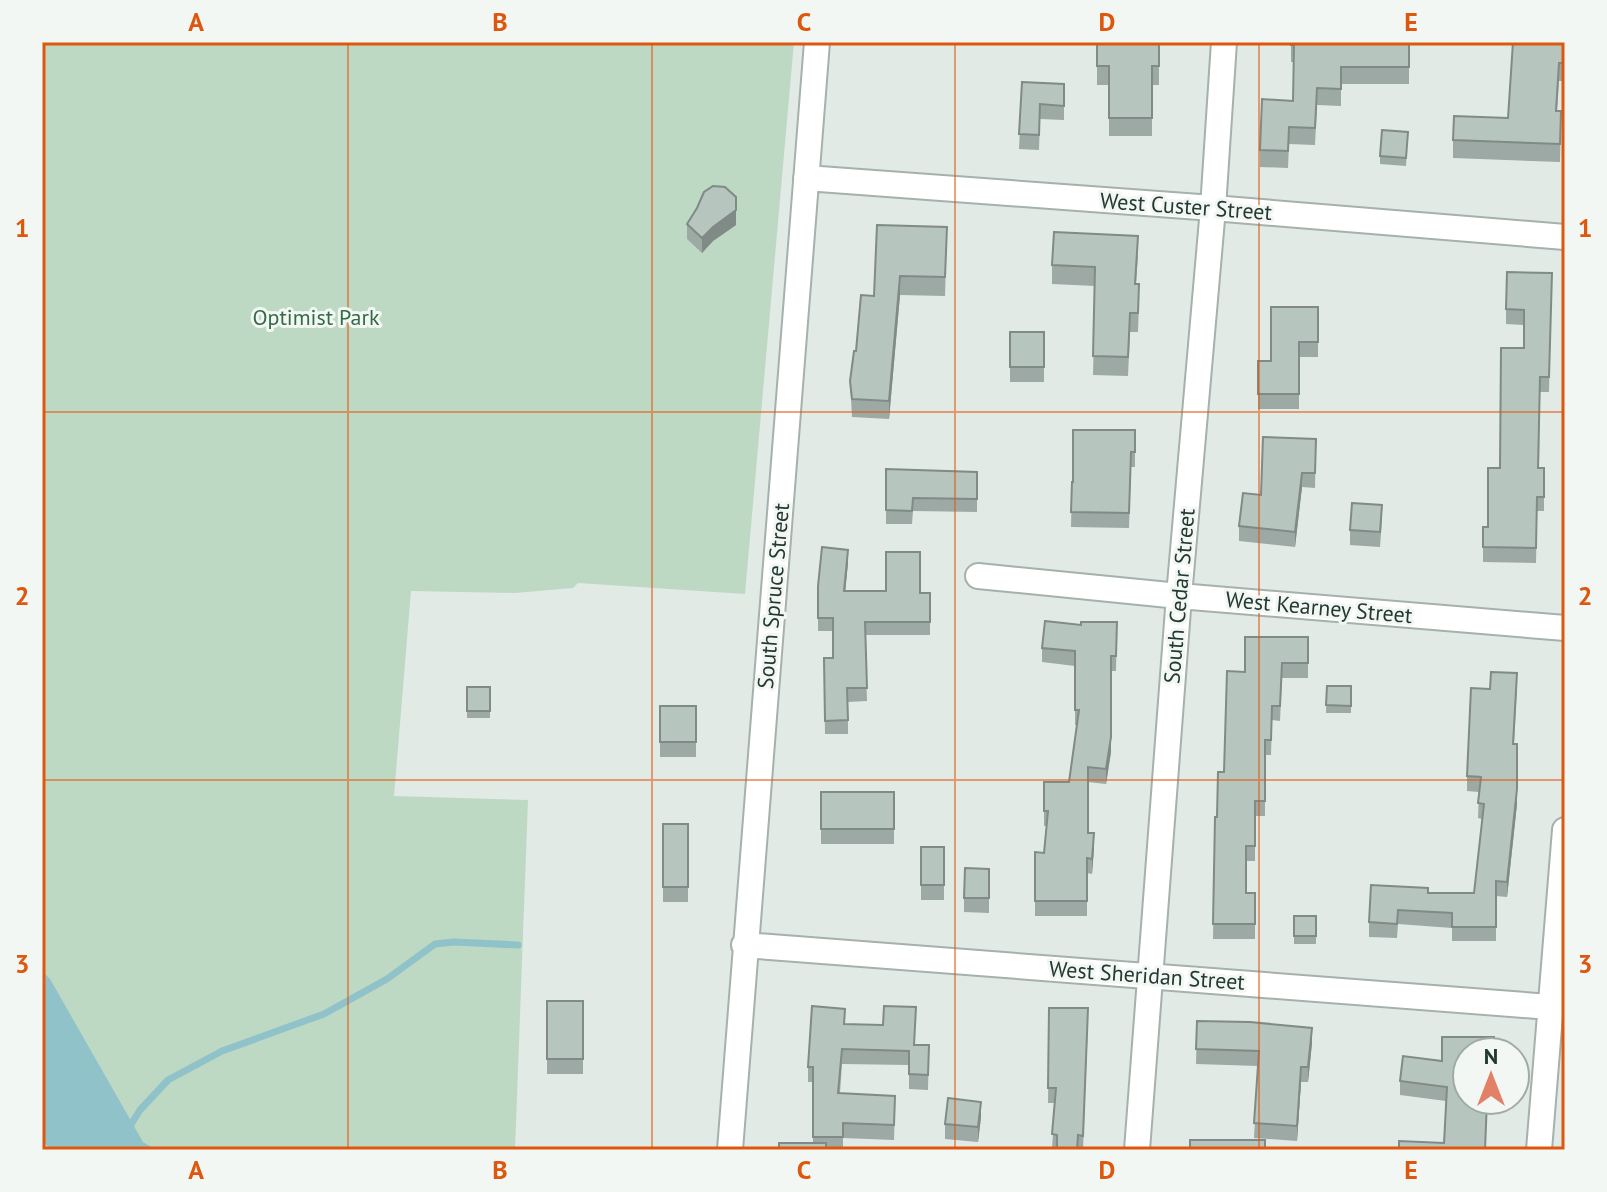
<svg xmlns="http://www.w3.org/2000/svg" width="1607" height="1192" font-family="'PT Sans',sans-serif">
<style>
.green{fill:#bdd9c3}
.water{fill:#90c3c9}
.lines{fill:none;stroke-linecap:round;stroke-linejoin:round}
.stream{stroke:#90c3c9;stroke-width:7}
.minor-casing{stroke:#a5b1ac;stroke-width:28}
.minor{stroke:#fff;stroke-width:24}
.wall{fill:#9da9a4}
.shaded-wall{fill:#808a86}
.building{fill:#b7c5bf;stroke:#808a86;stroke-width:2}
.grid{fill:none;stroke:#de570e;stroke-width:2;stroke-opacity:0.55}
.labels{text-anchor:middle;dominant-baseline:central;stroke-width:6;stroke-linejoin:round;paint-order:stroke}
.street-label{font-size:22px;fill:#243932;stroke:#f2f7f4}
.park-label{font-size:22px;fill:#336b46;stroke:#f2f7f4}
.neatline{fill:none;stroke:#de570e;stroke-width:3}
.grid-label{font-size:26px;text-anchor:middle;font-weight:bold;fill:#de570e}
</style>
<rect width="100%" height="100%" fill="#e2eae6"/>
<path class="green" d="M42 42H794L745 594 578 583 573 588 515 593 411 591 394 796 528 800 515 1150H42Z"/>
<path class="water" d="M42 971 50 979 143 1142 156 1150H51L42 1140Z"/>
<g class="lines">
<path class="stream" d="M127 1131 140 1110 168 1080 222 1051 324 1014 387 979 435 944 454 942 518 945"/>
<g class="minor-casing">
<path id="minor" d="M806 178 1213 208 1565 237
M978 576 1179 596 1565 628
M744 945 1550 1007
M730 1150 817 42
M1137 1150 1179 596 1213 208 1224 42
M1539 1150 1565 830"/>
</g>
<use href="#minor" class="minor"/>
</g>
<path class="wall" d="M1068 42H1159V85H1152V136H1109V85H1097V44Z
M1291 42H1409V84H1341V106L1317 105 1315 145 1289 144 1288 168 1260 167V150L1293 101 1294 62H1291Z
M1565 42V81H1559L1557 111H1561L1560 162 1453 158V140L1508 118Z
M1022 82 1064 84V120L1040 119 1039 150 1019 149Z
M1408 132 1406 166 1380 164V156Z
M687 224 736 225 713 241 702 253 687 239Z
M947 227 945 296 900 295 889 419 852 417 850 381 856 351 874 296Z
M1138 255 1136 284 1139 302 1138 332H1130L1128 376 1093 375 1095 286 1052 284V265Z
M1552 273 1549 392H1540L1539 468H1544V511H1537L1536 563 1483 562V527H1488L1524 348V325L1506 324V309Z
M1318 307V357H1299V409H1258V361H1271Z
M1010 332H1044V382H1010Z
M1135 430V467H1131L1129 528 1071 527 1072 482H1073Z
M1316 439 1315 488 1302 487 1295 547 1239 541V526L1261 495Z
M886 469 977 472V512L913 511 912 524H886Z
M1382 520 1380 547 1350 545V530Z
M848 563 845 591 930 593V635H865L867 701 848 702V734H825L824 658H833V631H818V586Z
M1117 622 1116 671H1111V752L1106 784 1088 782V833L1094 848 1092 874 1087 873V916H1035V852L1044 853 1047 826H1044V782H1069L1077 725H1075V666L1042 662V648L1081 625Z
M1308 637V678H1282L1280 721 1272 720 1271 755H1265V816H1255V861H1246V893H1255V939H1213L1215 817H1217L1224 772 1245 672Z
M1327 686H1351V713H1326Z
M467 687H490V718H467Z
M1517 688 1514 744 1517 804 1507 897 1496 896V941H1452V928L1398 924 1397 938 1369 937V922L1428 893H1474L1482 819 1478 818 1479 792 1467 791V776L1490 689Z
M660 706H696V757H660Z
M821 792H894V844H821Z
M663 824H688V902H663Z
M921 847H944V900H921Z
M989 869V913L964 912V898Z
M1294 916H1316V944H1294Z
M547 1001H583V1074H547Z
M1049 1008 1088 1022 1083 1150 1052 1149 1055 1103H1048Z
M1197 1021 1312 1043 1308 1082H1301L1297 1141 1254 1138 1258 1066 1196 1064Z
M845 1024 915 1045H929L928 1090 909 1089V1065L842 1064 840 1093 895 1110 894 1140 843 1138V1150H779L813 1143V1082H808V1067Z
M1494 1037 1444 1143 1446 1101 1400 1095V1081Z
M981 1117 978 1142 945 1139V1124Z"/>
<path class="shaded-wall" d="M736 210V225L713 241 702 253V238L713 227Z
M900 276V295L889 419V401Z
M1302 473V487L1295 547V532Z
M848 550V563L844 604V591Z
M1111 737V752L1106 784V769Z
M1517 744V804L1507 897V882Z
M1094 833V848L1092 874V859Z
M1312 1028V1043L1308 1082V1067Z
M1301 1067V1082L1297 1141V1126Z
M981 1102V1117L978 1142V1127Z"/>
<path class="building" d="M1097 42H1159V66H1152V118H1109V66H1097Z
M1291 42H1409V67H1341V89L1317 88 1315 128 1289 127 1288 151 1260 150 1262 99 1293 101 1294 45H1291Z
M1513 42H1565V63H1559L1556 111H1561L1560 144 1453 140 1454 116 1508 118Z
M1022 82 1064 84V106L1040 104 1039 135 1019 134Z
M1382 130 1408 132 1406 158 1380 156Z
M713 186 725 187 736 197V210L713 227 702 238 687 224 697 208 704 192Z
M877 225 947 227 945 277 900 276 889 401 852 399 850 381 854 351H856L861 295 874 296Z
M1054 232 1138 236 1135 284H1139L1138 313H1130L1128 357 1093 356 1095 267 1052 265Z
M1507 272 1552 273 1549 377H1540L1538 468H1544V497H1537L1536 548 1483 547V527H1488V468H1500L1501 348H1524V310L1506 309Z
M1271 307H1318V342H1299V394H1258V361H1271Z
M1010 332H1044V367H1010Z
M1073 430H1135V452H1131L1129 513 1071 512 1072 482H1073Z
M1263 437 1316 439 1315 473H1302L1295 532 1239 526 1243 493 1261 495Z
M886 469 977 472V499L913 498 912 511 886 510Z
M1352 503 1382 505 1380 532 1350 530Z
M822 547 848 550 844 591H886V552H920V593H930V622H865L867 688H847L848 720 825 721 824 658H833V618H818V586Z
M1045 621 1081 625V622H1117L1116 656H1111V737L1106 769 1088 767V833H1094L1092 859 1087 858V901H1035V852L1044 853 1048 811H1044V782H1069L1079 710H1075V651L1042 648Z
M1245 637H1308V663H1282L1280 706H1272L1271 740H1265V801H1255V846H1246V893H1255V924H1213L1215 817H1217L1218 772H1224L1227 671 1245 672Z
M1491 672 1517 673 1513 744H1517V789L1507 882 1496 881V927H1452V913L1398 910 1397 924 1369 922 1371 885 1428 888V893H1474L1484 804 1478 803 1481 777 1467 776 1471 688 1490 689Z
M1327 686H1351V706L1326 705Z
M467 687H490V711H467Z
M660 706H696V742H660Z
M821 792H894V829H821Z
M663 824H688V887H663Z
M921 847H944V885H921Z
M965 868 989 869V898H964Z
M1294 916H1316V936H1294Z
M547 1001H583V1059H547Z
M812 1006 845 1009 844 1024 883 1025 884 1006 916 1007 914 1045H929L928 1075 909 1074V1051L842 1049 838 1093 895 1096 894 1125 843 1123V1137H813V1067H808Z
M1049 1008H1088L1083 1136 1078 1135 1077 1150H1057V1135L1052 1134 1056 1088H1048Z
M1197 1021 1250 1022 1312 1028 1308 1067H1301L1297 1126 1254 1123 1259 1051 1196 1049Z
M1442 1037H1494V1052H1467V1100H1487L1485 1150H1399V1141L1444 1143 1447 1087 1400 1081 1403 1056 1442 1061Z
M948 1098 981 1102 978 1127 945 1124Z
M1190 1140H1265V1150H1190Z
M779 1143H826V1150H779Z"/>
<path class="grid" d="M348 42V1150M652 42V1150M955 42V1150M1259 42V1150M42 412H1565M42 780H1565"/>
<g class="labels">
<g class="street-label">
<text transform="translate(1186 206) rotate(4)">West Custer Street</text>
<text transform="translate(773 596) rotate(-85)">South Spruce Street</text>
<text transform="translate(1179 596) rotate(-85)">South Cedar Street</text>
<text transform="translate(1319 607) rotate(5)">West Kearney Street</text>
<text transform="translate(1147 975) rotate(4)">West Sheridan Street</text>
</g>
<g class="park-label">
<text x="316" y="317">Optimist Park</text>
</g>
</g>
<rect width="1607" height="1192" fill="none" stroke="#f2f7f4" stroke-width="88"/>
<g transform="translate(1491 1076)"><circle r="38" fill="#f2f7f4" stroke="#a0aba6" stroke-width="2"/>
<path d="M0-6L14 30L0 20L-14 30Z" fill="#e28068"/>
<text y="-12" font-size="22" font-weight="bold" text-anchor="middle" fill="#243932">N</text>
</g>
<rect x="44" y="44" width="1519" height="1104" class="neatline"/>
<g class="grid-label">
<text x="196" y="31">A</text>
<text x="500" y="31">B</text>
<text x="804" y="31">C</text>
<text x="1107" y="31">D</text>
<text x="1411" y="31">E</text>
<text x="22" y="237">1</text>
<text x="1585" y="237">1</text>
<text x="22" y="605">2</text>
<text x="1585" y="605">2</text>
<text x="22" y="973">3</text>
<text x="1585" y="973">3</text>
<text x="196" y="1179">A</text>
<text x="500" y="1179">B</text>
<text x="804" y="1179">C</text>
<text x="1107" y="1179">D</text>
<text x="1411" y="1179">E</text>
</g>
</svg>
